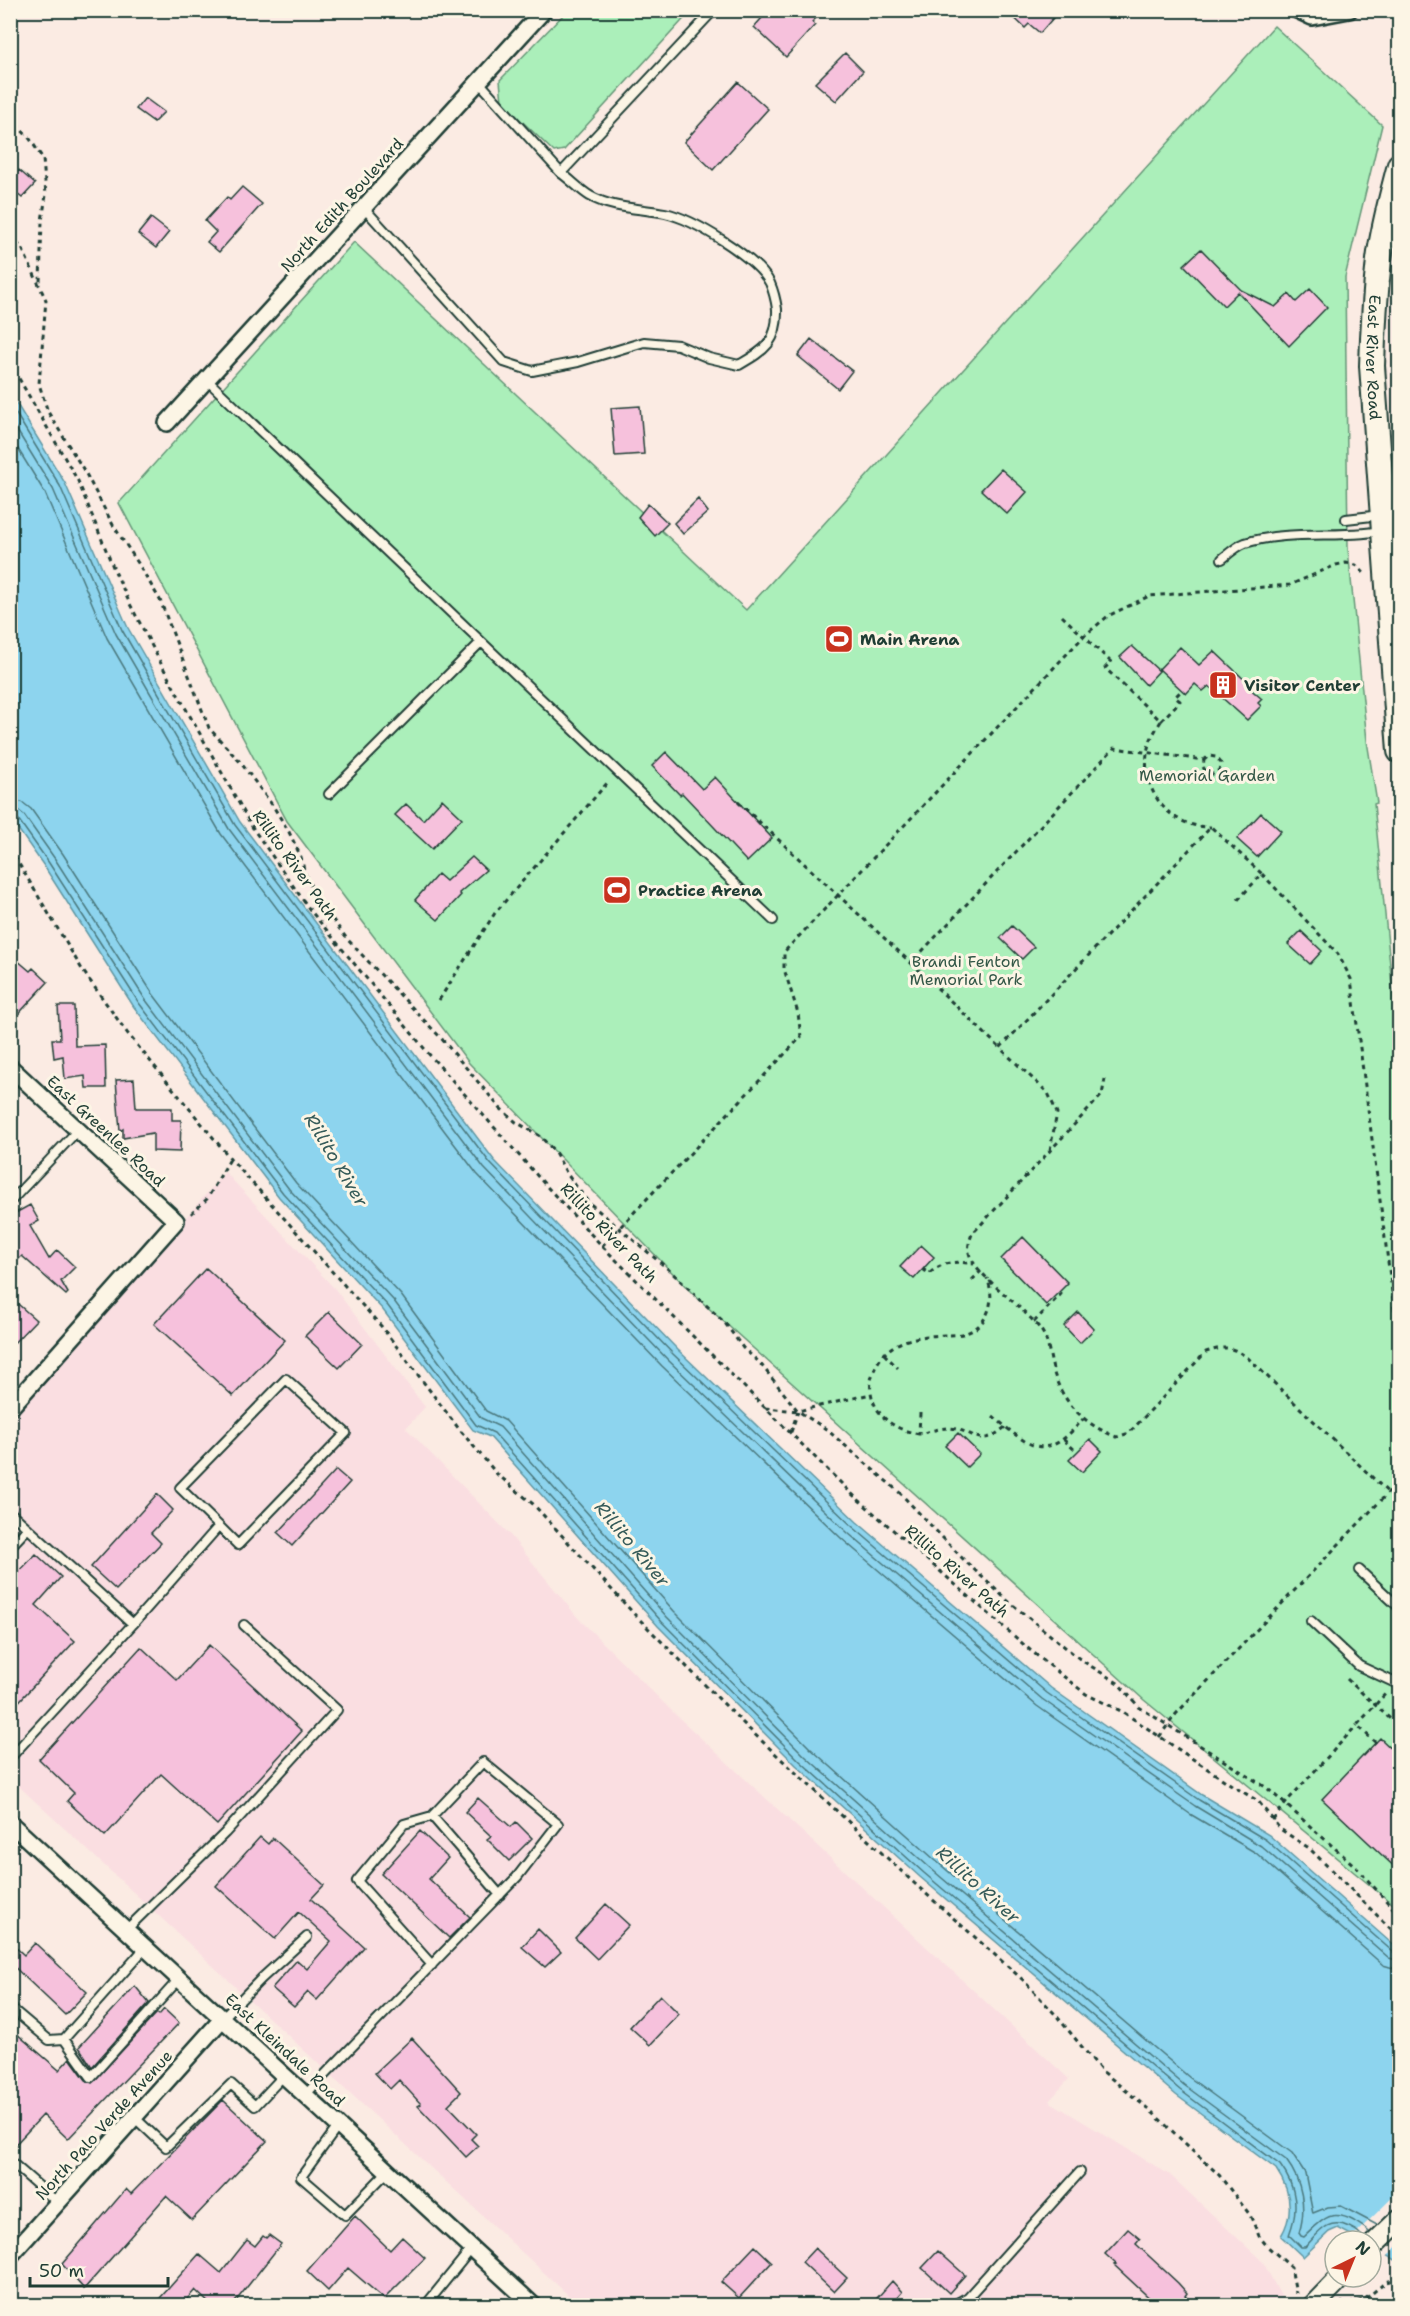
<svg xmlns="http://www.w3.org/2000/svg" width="1410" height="2316" font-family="'Shantell Sans',sans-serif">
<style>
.built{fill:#fadee1}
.green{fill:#abefba;stroke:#659677;stroke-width:1.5}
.water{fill:#8dd4ee;stroke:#6198a4;stroke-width:1.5}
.pier{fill:#fbebe3}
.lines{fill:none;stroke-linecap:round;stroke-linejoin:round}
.shore{stroke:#4b797e;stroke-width:1.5}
.building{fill:#f6c1dc;stroke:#1f3d34;stroke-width:1.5}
.service-casing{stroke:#1f3d34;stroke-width:12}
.minor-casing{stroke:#1f3d34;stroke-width:20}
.tertiary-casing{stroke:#1f3d34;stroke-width:24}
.primary-casing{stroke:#1f3d34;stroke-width:28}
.path{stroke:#1f3d34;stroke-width:3;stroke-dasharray:4.5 4.5;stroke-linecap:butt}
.service{stroke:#fcf5e5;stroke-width:8}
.minor{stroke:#fcf5e5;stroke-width:15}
.tertiary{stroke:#fcf5e5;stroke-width:20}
.primary{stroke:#fcf5e5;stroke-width:24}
.labels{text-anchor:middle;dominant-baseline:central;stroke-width:6;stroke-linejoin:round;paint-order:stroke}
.street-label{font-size:16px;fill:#1f3d34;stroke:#fcf5e5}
.poi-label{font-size:16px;font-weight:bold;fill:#1f3d34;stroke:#fcf5e5;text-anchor:start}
.park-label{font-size:16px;fill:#345848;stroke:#fcf5e5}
.water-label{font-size:18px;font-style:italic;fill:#355b59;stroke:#fcf5e5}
</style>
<rect width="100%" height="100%" fill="#fbebe3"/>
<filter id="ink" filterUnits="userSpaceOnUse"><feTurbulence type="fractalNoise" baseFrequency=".0167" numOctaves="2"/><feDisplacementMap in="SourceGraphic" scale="12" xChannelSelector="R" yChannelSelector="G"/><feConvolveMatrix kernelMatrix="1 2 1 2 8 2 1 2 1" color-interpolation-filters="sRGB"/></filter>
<g filter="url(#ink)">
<path class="built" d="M225 1172 335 1289 425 1407 406 1428 510 1535 578 1618 677 1716 1069 2079 1049 2101 1170 2175 1263 2262 1283 2300 1277 2306 579 2305 11 1779V1421Z"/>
<path class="green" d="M567 11H691L564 150 554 152 502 102 500 80Z
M1274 26 1382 125 1345 277 1348 549 1367 741 1377 803 1374 804 1400 1065 1399 1909 1144 1700 693 1294 469 1063 287 821 119 503 354 242 746 610Z"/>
<path class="water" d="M10 393 65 483 128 628 240 822 494 1160 678 1350 857 1522 1051 1688 1202 1795 1269 1835 1399 1950V2262L1371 2246V2241H1362L1338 2228 1329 2232 1303 2257 1281 2236C1294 2214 1291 2191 1276 2169L1176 2095 920 1877 796 1765 658 1626 490 1437 473 1430 383 1310 279 1197 134 1007 44 866 11 819Z"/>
<path class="pier" d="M1399 2191V2244L1386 2258 1371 2250V2241H1356L1351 2238Z"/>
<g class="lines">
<path class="shore" d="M10 404 60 486 122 630 235 825 490 1163 673 1354 853 1527 1047 1693 1199 1800 1266 1840 1393 1952 1400 1954
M10 419 53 489 116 634 229 829 484 1168 668 1360 848 1533 1042 1699 1195 1806 1261 1846 1389 1958 1400 1961
M10 436 45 493 107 638 221 834 477 1174 662 1366 842 1539 1037 1706 1190 1814 1256 1853 1383 1965 1400 1970
M10 800 22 802 31 809 63 854 153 994 296 1183 401 1295 486 1411 506 1421 674 1611 811 1749 935 1860 1190 2078 1292 2153 1305 2173 1313 2213 1328 2207 1341 2206 1377 2225
M10 809 18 810 24 815 55 859 145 999 289 1189 394 1301 481 1418 500 1427 667 1617 805 1756 929 1867 1184 2085 1286 2160C1302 2181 1307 2208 1299 2233L1301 2236 1304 2237C1322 2220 1330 2208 1354 2221 1360 2225 1365 2227 1370 2233
M10 816 18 819 49 863 139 1003 283 1193 388 1306 476 1425 494 1433 662 1622 800 1761 924 1873 1180 2090 1280 2165C1297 2188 1299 2209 1289 2235L1301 2247H1305C1318 2234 1328 2216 1349 2227 1355 2230 1360 2232 1363 2239"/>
</g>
<path class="building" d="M769 10H824L812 22 815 25 786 57 754 27Z
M1006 10H1060L1040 33 1029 24 1025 28Z
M845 53 863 71 836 101 815 83Z
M738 82 768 109 713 170 684 142Z
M145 98 164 112 154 122 136 109Z
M19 170 35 184 22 198 10 188V180Z
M242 187 262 204 219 252 207 242 216 232 205 221 227 197 230 200Z
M151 218 169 232 156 248 138 234Z
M1201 249 1241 290 1275 307 1289 294 1296 302 1310 289 1327 307 1289 346 1238 292 1224 306 1184 265Z
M811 339 852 371 838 389 798 356Z
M640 406 644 454 615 456 611 408Z
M1001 469 1027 492 1007 514 981 490Z
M698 499 708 512 683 534 674 523Z
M648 504 668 523 655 536 638 517Z
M1132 646 1159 671 1146 685 1120 657Z
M1180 647 1199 665 1214 651 1250 685 1248 687 1262 699 1258 703 1261 706 1247 720 1209 686 1203 691 1195 684 1186 694 1159 669Z
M666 752 702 789 715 777 772 838 747 862 682 793 680 795 652 766Z
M442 799 462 818 432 849 395 815 406 804 423 820Z
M1261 813 1281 831 1257 857 1237 839Z
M472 857 486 870 459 893 461 895 438 920 415 900 438 874 446 881Z
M1012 926 1034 947 1022 959 1000 938Z
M1301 931 1322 951 1310 964 1288 944Z
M10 954 30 971 33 968 48 982 10 1023Z
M58 1006H74L75 1046 105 1045 106 1088H86L85 1076 65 1079 63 1056 54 1058 52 1039H60Z
M134 1079 136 1108H172V1120H181L180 1152 153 1151V1133L123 1138V1129L120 1131 116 1080Z
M30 1205 39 1221 30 1226 49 1259 57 1250 75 1267 61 1281 68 1293 66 1295 22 1256 10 1267V1216Z
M1023 1237 1068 1283 1046 1305 1001 1259Z
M921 1245 934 1257 914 1279 900 1267Z
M206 1268 285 1340 233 1396 154 1324Z
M10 1297 36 1320 10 1347Z
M329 1312 362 1344 339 1368 305 1336Z
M1078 1312 1094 1329 1080 1343 1064 1326Z
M958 1433 980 1454 967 1467 945 1446Z
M1090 1439 1102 1451 1082 1472 1069 1460Z
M336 1470 350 1482 292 1546 278 1533Z
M157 1494 173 1510 151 1533 161 1543 116 1590 91 1567Z
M36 1554 61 1577 36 1605 75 1641 10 1711V1581Z
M209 1645 302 1731 217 1825 161 1774 105 1836 67 1801 74 1793 39 1759 141 1647 177 1680Z
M1380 1738 1400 1757V1872L1322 1799Z
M478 1798 511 1827 516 1822 532 1838 509 1861 487 1839 491 1836 465 1812Z
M420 1831 448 1858 429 1879 470 1917 449 1938 381 1874Z
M260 1837 268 1844 273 1838 324 1885 311 1899 364 1947 317 2000 308 1992 294 2007 272 1988 297 1960 307 1969 331 1941 299 1912 275 1939 216 1886Z
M606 1904 629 1925 597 1959 575 1938Z
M538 1929 561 1952 545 1967 522 1947Z
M10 1942 24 1955 35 1943 87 1992 65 2015 10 1963Z
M135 1986 149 2003 92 2067 79 2047Z
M660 1995 679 2014 650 2045 630 2027Z
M164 2009 179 2023 68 2139 43 2115 10 2150V2028L59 2070 70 2058 86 2080 92 2083 157 2013 159 2015Z
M412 2038 461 2092 448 2105 476 2134 471 2139 478 2146 466 2157 418 2106 421 2104 399 2080 390 2089 375 2073Z
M223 2100 267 2141 192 2220 166 2196 84 2289 62 2264 126 2189 131 2194Z
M355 2216 390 2250 402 2237 425 2258 384 2299 348 2268 328 2291 307 2271Z
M1128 2229 1140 2239 1136 2244 1178 2283 1187 2293 1185 2296 1196 2306H1158L1114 2265 1116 2264 1105 2254Z
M269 2235 281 2244 232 2306H212L195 2290 181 2306H153L199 2254 221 2273 247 2240 255 2246 263 2236 266 2238Z
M755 2246 772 2262 739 2298 721 2282Z
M815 2248 847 2278 834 2292 802 2262Z
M938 2251 965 2275 949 2293 922 2268Z
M892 2281 902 2292 890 2306H870Z"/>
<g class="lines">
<g class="service-casing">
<path id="service" d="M479 82 561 173 714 10
M364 208 504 362 532 371 578 362 644 342 678 345 709 358 739 365C765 350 778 342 777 309 776 302 773 290 770 283 756 257 693 219 665 213 639 208 613 209 590 196 580 190 571 180 561 173
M207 380 773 920
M1346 519 1381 515
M1222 559C1228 554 1237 546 1245 543 1295 528 1350 541 1400 527
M329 794 481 642
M10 1202 78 1130
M10 1512 133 1624 10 1758
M10 1547 28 1528
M1359 1570 1400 1608
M1311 1621 1359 1666 1400 1685
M133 1624 219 1526 238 1545 346 1433 286 1379 180 1488 219 1526
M432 1816 500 1895
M127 1929 225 1833 337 1710 244 1625
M10 2007 49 2040 64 2039 146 1947
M223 2018 262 1978 307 1937
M64 2039 91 2077 180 1978
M306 2094 517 1877 558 1824 483 1762 432 1816 404 1824 357 1881 432 1965
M134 2117 166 2147 231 2084 255 2106 285 2074
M339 2125 301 2177 345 2215 388 2171
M10 2161 58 2203
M425 2306 472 2248
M952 2306 968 2297 1080 2172"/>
</g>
<g class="minor-casing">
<path id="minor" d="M1297 10 1312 17 1349 10
M167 423 544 10
M10 1067 176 1221 10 1408
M10 1823 534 2306
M10 2256 223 2018"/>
</g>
<g class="tertiary-casing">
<path id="tertiary" d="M1371 2247 1400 2219
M1313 2306 1341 2277"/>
</g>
<g class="primary-casing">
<g id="primary">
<path id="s1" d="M1400 165C1392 196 1383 228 1379 260 1375 295 1373 330 1372 366L1400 751"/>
</g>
</g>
<path class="path" d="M10 118 30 139 43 159 46 195 42 221 40 282
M10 236 22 248 46 300 39 384 48 412 85 472 113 525 138 563 160 600 209 728 241 763 273 806 289 832 301 857 305 874 316 897 347 939 441 1038 500 1108 516 1122 540 1136 555 1152 567 1174 588 1202 668 1269 725 1323 743 1348 759 1362 798 1411 826 1429 900 1493 965 1561 1008 1601 1081 1660 1118 1683 1139 1707 1267 1788 1355 1866 1400 1916
M10 363 78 481 113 567 130 604 167 675 254 830 310 910 428 1053 549 1189 602 1246 852 1494 1030 1650 1086 1694 1123 1712 1233 1786 1258 1801 1280 1829 1309 1848 1400 1938
M1062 616 1111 662 1105 668 1161 721C1155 731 1148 742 1147 754 1142 793 1171 828 1211 827
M1161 721 1180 701 1175 697 1182 690
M738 802 911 963 1114 748 1204 760 1203 767 1206 772 1213 774 1219 770 1221 763 1216 757 1209 756 1204 760
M10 849 83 971 128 1034 230 1158 381 1326 459 1429 497 1474 533 1504 636 1616 749 1729 914 1883 1023 1980 1055 2014 1101 2070 1153 2113 1219 2175 1250 2215 1259 2236 1267 2246 1291 2267 1296 2293
M1262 874 1338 954 1351 979 1400 1353
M911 963 1000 1048
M439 1000 495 913 608 782
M1105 1079 1102 1095 972 1234C969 1242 967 1248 970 1256 979 1278 1024 1307 1041 1330 1048 1340 1049 1353 1052 1365 1059 1400 1084 1425 1117 1437L1129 1433 1206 1352C1225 1346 1230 1346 1247 1357L1400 1504
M1050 1150 1057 1113 1048 1093 1000 1048 1211 827 1262 874 1235 903
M191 1214 207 1199 230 1159
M602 1246 801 1037 798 1013 784 969V952L1084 636 1108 616 1149 596 1290 585 1336 565 1346 563 1356 565 1366 575
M923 1269 929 1274C942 1261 956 1261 974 1264
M972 1280 981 1271
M1034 1322 1061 1294 1059 1292
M884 1354 898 1368
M765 1408 798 1411 871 1394
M920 1413 919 1434C928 1432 939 1428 948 1428 975 1429 978 1451 1005 1427
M993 1416C1030 1448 1046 1464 1083 1419
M791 1432 798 1411
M919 1434C904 1431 890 1426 880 1413 871 1402 868 1386 873 1373 885 1340 914 1336 945 1335 957 1335 966 1335 976 1328 992 1315 994 1295 987 1278
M1064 1440 1077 1452
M1347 1679 1400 1728
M1159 1737 1176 1714 1388 1493 1400 1478
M1376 1743 1357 1725 1387 1692
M1273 1820 1289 1799 1357 1725
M1341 2302 1345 2305 1364 2300 1386 2282 1400 2278"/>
<use href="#service" class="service"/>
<use href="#minor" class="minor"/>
<use href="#tertiary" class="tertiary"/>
<use href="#primary" class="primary"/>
</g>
</g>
<defs>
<g id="stadium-square" transform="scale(1.5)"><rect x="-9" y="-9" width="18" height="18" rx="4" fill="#c8321e" stroke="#fcf5e5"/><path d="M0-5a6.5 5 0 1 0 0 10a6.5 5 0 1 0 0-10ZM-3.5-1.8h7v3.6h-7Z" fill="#fff"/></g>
<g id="building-square" transform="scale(1.5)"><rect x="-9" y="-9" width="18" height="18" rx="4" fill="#c8321e" stroke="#fcf5e5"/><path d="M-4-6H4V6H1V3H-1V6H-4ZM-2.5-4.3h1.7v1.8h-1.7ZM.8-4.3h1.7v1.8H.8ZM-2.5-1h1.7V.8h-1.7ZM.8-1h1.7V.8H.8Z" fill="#fff"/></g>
</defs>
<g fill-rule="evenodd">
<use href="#stadium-square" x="839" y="639"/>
<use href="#building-square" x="1223" y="685"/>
<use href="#stadium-square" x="617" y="890"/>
</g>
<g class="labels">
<g class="street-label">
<text transform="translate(342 205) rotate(-48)">North Edith Boulevard</text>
<text stroke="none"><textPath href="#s1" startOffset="195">East River Road</textPath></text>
<text transform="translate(295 865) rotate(54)">Rillito River Path</text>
<text transform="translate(106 1131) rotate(43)">East Greenlee Road</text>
<text transform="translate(609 1233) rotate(46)">Rillito River Path</text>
<text transform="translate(957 1571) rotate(41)">Rillito River Path</text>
<text transform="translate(285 2050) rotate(43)">East Kleindale Road</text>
<text transform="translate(104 2125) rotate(-48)">North Palo Verde Avenue</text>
</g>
<g class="poi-label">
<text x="860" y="639">Main Arena</text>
<text x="1244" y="685">Visitor Center</text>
<text x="638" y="890">Practice Arena</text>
</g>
<g class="park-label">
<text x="1207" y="775">Memorial Garden</text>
<text x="966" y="961">Brandi Fenton<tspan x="966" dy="18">Memorial Park</tspan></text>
</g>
<g class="water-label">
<text transform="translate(336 1160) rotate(59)">Rillito River</text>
<text transform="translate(632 1544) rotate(50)">Rillito River</text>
<text transform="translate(978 1885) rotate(42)">Rillito River</text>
</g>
</g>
<rect width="1410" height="2316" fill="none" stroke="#fcf5e5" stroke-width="36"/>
<rect x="18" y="18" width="1374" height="2280" fill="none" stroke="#1f3d34" stroke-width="2" filter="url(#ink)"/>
<g transform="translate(1353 2259) rotate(43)"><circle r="28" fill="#fcf5e5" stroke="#a4ab9e" stroke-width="1.5"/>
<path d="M0-4.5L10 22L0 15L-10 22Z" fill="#c8321e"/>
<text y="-9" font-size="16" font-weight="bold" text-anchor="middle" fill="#1f3d34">N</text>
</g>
<path d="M30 2277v9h138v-9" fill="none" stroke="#1f3d34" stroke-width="3"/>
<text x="39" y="2277" font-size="18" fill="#1f3d34" stroke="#fcf5e5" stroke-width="4.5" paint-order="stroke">50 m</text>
</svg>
